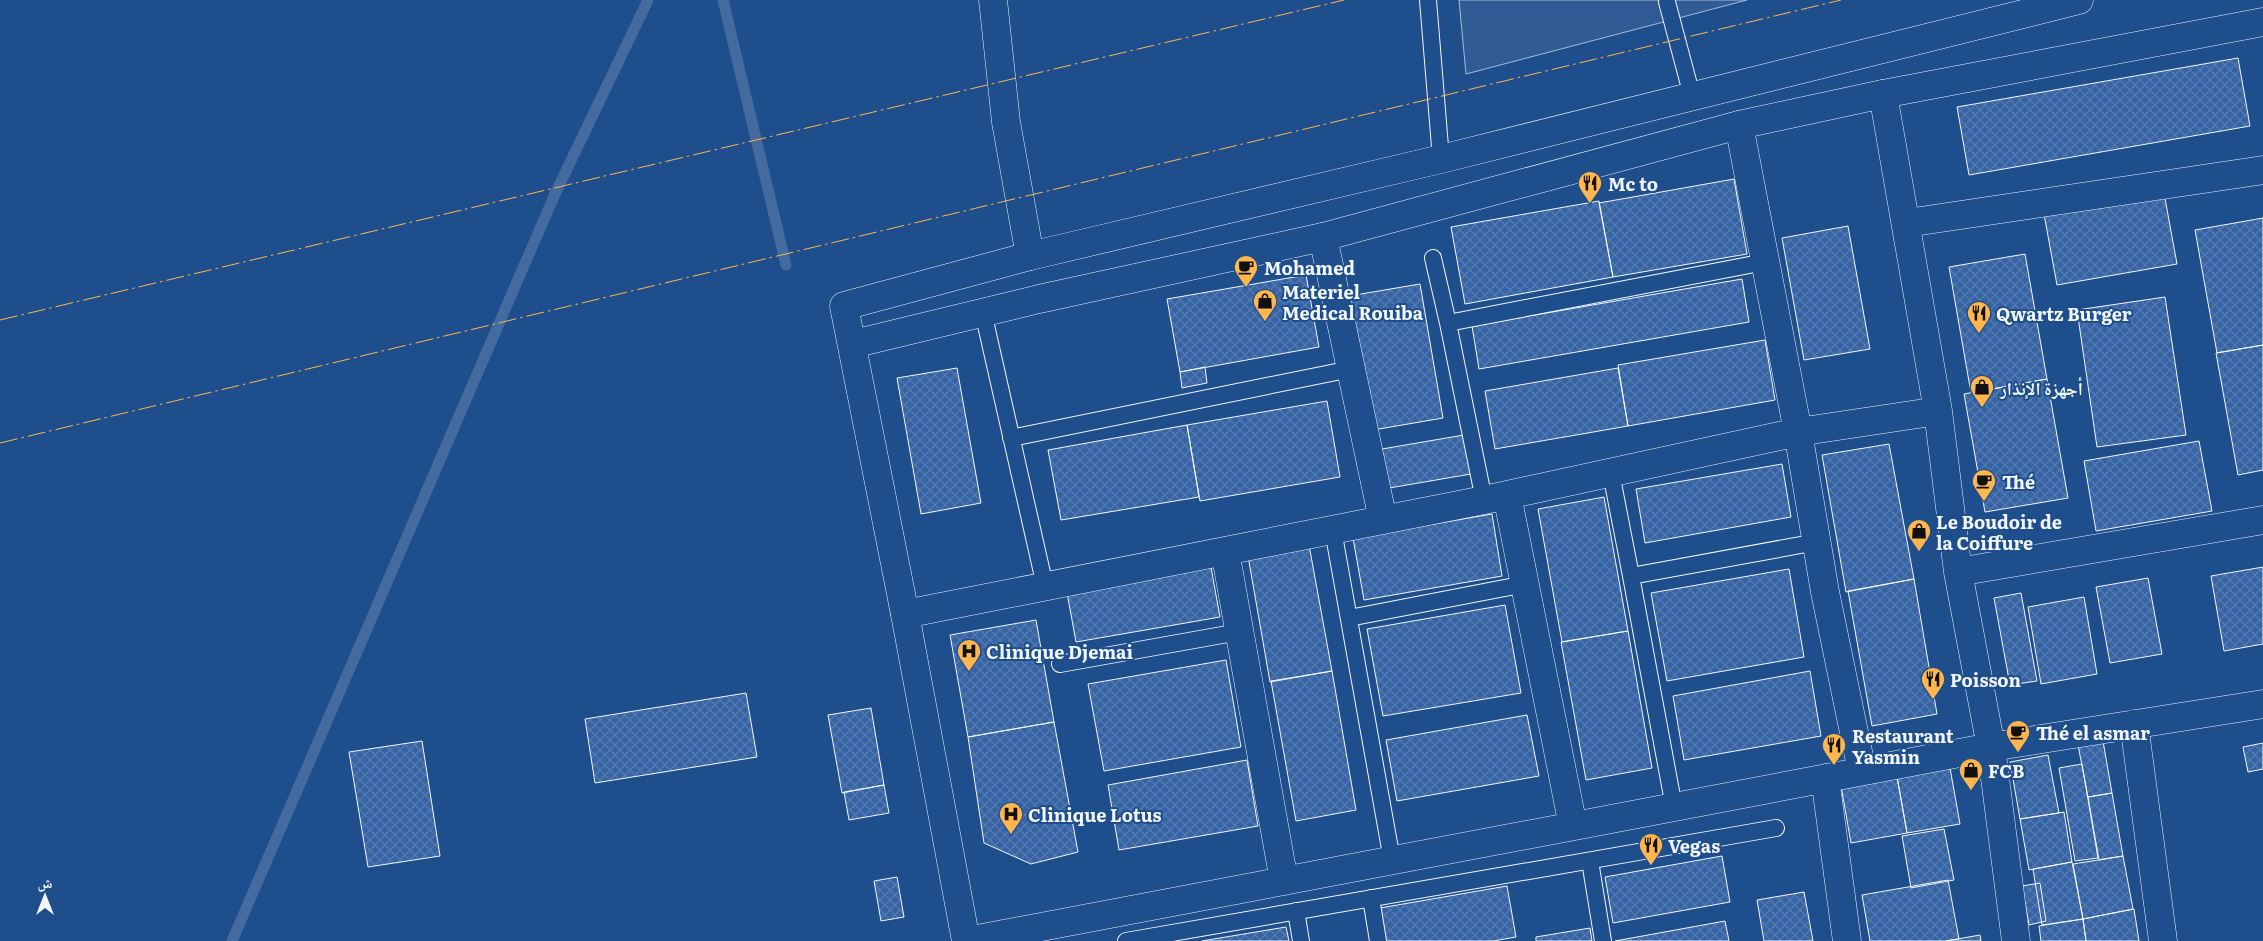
<svg xmlns="http://www.w3.org/2000/svg" width="2263" height="941" font-family="Literata,'Noto Naskh Arabic',serif">
<style>
.built{fill:#305b95;stroke:#a8bbd7}
.lines{fill:none;stroke-linecap:round;stroke-linejoin:round}
.stream{stroke:#446ba0;stroke-width:11}
.building{fill:url(#building-cross-hatch);stroke:#f2f6ff}
.lane-casing{stroke:#f2f6ff;stroke-width:18}
.street-casing{stroke:#f2f6ff;stroke-width:29}
.secondary-casing{stroke:#f2f6ff;stroke-width:29}
.lane{stroke:#1f4e8c;stroke-width:16}
.street{stroke:#1f4e8c;stroke-width:28}
.secondary{stroke:#1f4e8c;stroke-width:28}
.power{stroke:#ffb74d;stroke-width:1;stroke-dasharray:18 4 2.5 4;stroke-linecap:butt}
.labels{text-anchor:middle;dominant-baseline:central;stroke-width:4;stroke-linejoin:round;paint-order:stroke}
.poi-label{font-size:18px;font-weight:bold;fill:#f2f6ff;stroke:#1f4e8c;text-anchor:start}
</style>
<defs>
<pattern id="building-cross-hatch" width="8" height="8" patternUnits="userSpaceOnUse" patternTransform="scale(1.25)"><rect width="8" height="8" fill="#3563a3"/><path d="M0 0l8 8M0 8l8-8" fill="none" stroke="#537ab1"/></pattern>
</defs>
<rect width="100%" height="100%" fill="#1f4e8c"/>
<path class="built" d="M1459 0H1747L1466 74Z"/>
<g class="lines">
<path class="stream" d="M723 0 786 265
M232 941 555 194 648 0"/>
</g>
<path class="building" d="M2238 58 2250 126 1969 175 1957 107Z
M1734 179 1747 254 1613 277 1599 203Z
M2164 193 2177 264 2057 285 2044 214Z
M1599 201 1613 277 1465 304 1451 227Z
M2263 218V345L2217 353 2195 230Z
M1848 226 1870 349 1804 360 1782 238Z
M2025 254 2047 379 1971 393 1949 267Z
M1306 275 1319 347 1180 372 1167 299Z
M1742 279 1749 322 1479 369 1472 326Z
M1420 284 1443 418 1373 430 1349 296Z
M2165 297 2186 435 2097 447 2077 310Z
M1765 340 1775 400 1628 426 1618 365Z
M2263 345V470L2238 475 2216 353Z
M1205 367 1207 383 1182 388 1180 372Z
M957 368 981 503 921 514 897 378Z
M1618 368 1628 426 1495 449 1485 391Z
M2047 379 2068 498 1985 512 1964 394Z
M1327 401 1340 477 1200 501 1187 425Z
M1187 425 1199 497 1061 520 1048 450Z
M1464 435 1471 474 1389 488 1382 449Z
M2199 441 2212 511 2096 531 2084 461Z
M1889 444 1914 579 1846 592 1822 455Z
M1782 464 1791 517 1645 543 1636 489Z
M1604 497 1628 631 1562 642 1538 509Z
M1492 514 1502 576 1364 600 1353 538Z
M1309 545 1332 671 1270 682 1248 556Z
M1210 562 1220 617 1076 642 1066 587Z
M2263 567V644L2224 651 2211 576Z
M1789 569 1804 657 1667 681 1651 593Z
M2148 578 2162 654 2110 663 2096 587Z
M1914 579 1937 714 1872 726 1848 591Z
M2021 593 2037 681 2010 685 1994 598Z
M2084 597 2097 674 2041 684 2028 607Z
M1505 605 1521 693 1383 716 1367 629Z
M1036 620 1054 722 968 737 950 635Z
M1628 631 1652 768 1586 780 1561 642Z
M1226 660 1241 747 1104 771 1088 684Z
M1332 671 1356 810 1296 821 1271 681Z
M1810 671 1821 736 1684 760 1673 696Z
M746 693 757 757 595 783 585 719Z
M871 708 884 785 842 793 828 715Z
M1527 715 1539 776 1397 801 1386 740Z
M1054 722 1078 852 1031 864 984 843 968 737Z
M422 741 440 856 368 867 349 752Z
M2103 741 2112 793 2088 797 2078 745Z
M2263 743V769L2248 772 2243 747Z
M2048 755 2059 813 2020 819 2010 762Z
M1247 760 1258 826 1119 850 1108 785Z
M2082 764 2098 858 2075 861 2059 768Z
M1950 768 1960 824 1907 833 1897 777Z
M1897 776 1907 833 1851 843 1841 786Z
M884 785 889 813 849 820 844 792Z
M2112 793 2123 856 2099 860 2088 797Z
M2064 812 2072 862 2029 870 2020 819Z
M1944 829 1954 880 1911 888 1902 836Z
M1722 856 1730 902 1613 923 1605 877Z
M2123 856 2133 909 2083 919 2073 864Z
M2072 862 2083 919 2042 925 2033 869Z
M897 877 904 917 881 921 874 881Z
M1948 880 1959 939 1945 941H1870L1862 895Z
M2040 883 2046 921 2029 925 2022 886Z
M1507 886 1516 937 1493 941H1386L1380 908Z
M1804 892 1813 941H1764L1757 900Z
M2134 909 2139 941H2086L2083 919Z
M2083 919 2086 941H2041L2039 926Z
M1725 921 1729 941H1615Z
M1286 927 1289 941H1202Z
M1590 928 1592 941H1536V937Z
M1980 935 1981 941H1946Z"/>
<g class="lines">
<g class="lane-casing">
<path id="lane" d="M1428 0 1441 159
M1667 2 1692 96
M1433 258 1448 323
M983 312 1045 586
M1011 438 1351 369
M1611 473 1631 576
M1484 500 1448 323 1765 262
M1333 530 1392 860
M1349 618 1525 584
M1060 664 1239 632
M1674 807 1631 576 1817 542
M1590 861 1603 941
M1371 898 1378 941
M1296 911 1301 941
M1126 941 1776 828"/>
</g>
<g class="street-casing">
<path id="street" d="M993 0 1006 122 1030 256
M1883 94 1938 411 1958 572 1991 747 2016 941
M1739 125 1798 432 1825 592 1862 771
M1907 223 2263 170
M1323 237 1383 520
M1507 495 1573 826
M1225 551 1284 881
M1958 572 2263 520
M905 614 1484 500 1798 432 1938 411
M2134 724 2163 941
M1825 778 1847 941
M967 941 1991 747 2263 704"/>
</g>
<g class="secondary-casing">
<path id="secondary" d="M853 344 1039 299 1323 237 1739 125 1883 94 2263 22
M966 941 905 614 844 306 1030 256 1441 159 2079 0"/>
</g>
<use href="#lane" class="lane"/>
<use href="#street" class="street"/>
<use href="#secondary" class="secondary"/>
<path class="power" d="M0 320 1344 0
M0 443 1841 0"/>
</g>
<defs>
<g id="restaurant-pin" transform="scale(1.25)"><path d="M0 17L-7.5 6A9.5 9.5 0 1 1 7.5 6Z" fill="#ffb74d" stroke="#1f4e8c"/><path d="M-5-6h1v4h1v-4h1v4h1v-4h1v5L-1.5 .5V6h-2V.5L-5-1ZM5-6V6H3V1.5H1.5Q1.5-4 5-6Z" fill="#111"/></g>
<g id="cafe-pin" transform="scale(1.25)"><path d="M0 17L-7.5 6A9.5 9.5 0 1 1 7.5 6Z" fill="#ffb74d" stroke="#1f4e8c"/><path d="M-5.5-4.5H6V0H3Q3 3.5 0 3.5H-2.5Q-5.5 3.5-5.5 0ZM3-3.2v2h1.7v-2ZM-6 4.5H4V6H-6Z" fill="#111"/></g>
<g id="shop-pin" transform="scale(1.25)"><path d="M0 17L-7.5 6A9.5 9.5 0 1 1 7.5 6Z" fill="#ffb74d" stroke="#1f4e8c"/><path d="M-5-2.5h2.3a2.7 3.5 0 0 1 5.4 0H5L5.5 6h-11ZM-1.5-2.5h3a1.5 2.3 0 0 0-3 0Z" fill="#111"/></g>
<g id="hospital-pin" transform="scale(1.25)"><path d="M0 17L-7.5 6A9.5 9.5 0 1 1 7.5 6Z" fill="#ffb74d" stroke="#1f4e8c"/><path d="M-5-5h3v3.5h4V-5h3V5h-3V1.5h-4V5h-3Z" fill="#111"/></g>
</defs>
<g fill-rule="evenodd">
<use href="#restaurant-pin" x="1590" y="183"/>
<use href="#cafe-pin" x="1246" y="267"/>
<use href="#shop-pin" x="1265" y="301"/>
<use href="#restaurant-pin" x="1979" y="313"/>
<use href="#shop-pin" x="1982" y="387"/>
<use href="#cafe-pin" x="1984" y="481"/>
<use href="#shop-pin" x="1919" y="531"/>
<use href="#hospital-pin" x="969" y="651"/>
<use href="#restaurant-pin" x="1933" y="679"/>
<use href="#cafe-pin" x="2018" y="732"/>
<use href="#restaurant-pin" x="1834" y="745"/>
<use href="#shop-pin" x="1971" y="770"/>
<use href="#hospital-pin" x="1011" y="814"/>
<use href="#restaurant-pin" x="1651" y="845"/>
</g>
<g class="labels">
<g class="poi-label">
<text x="1608" y="183">Mc to</text>
<text x="1264" y="267">Mohamed</text>
<text x="1282" y="291">Materiel<tspan x="1282" dy="21">Medical Rouiba</tspan></text>
<text x="1996" y="313">Qwartz Burger</text>
<text x="2000" y="387">أجهزة الإنذار</text>
<text x="2002" y="481">Thé</text>
<text x="1936" y="521">Le Boudoir de<tspan x="1936" dy="21">la Coiffure</tspan></text>
<text x="986" y="651">Clinique Djemai</text>
<text x="1950" y="679">Poisson</text>
<text x="2036" y="732">Thé el asmar</text>
<text x="1852" y="735">Restaurant<tspan x="1852" dy="21">Yasmin</tspan></text>
<text x="1988" y="770">FCB</text>
<text x="1028" y="814">Clinique Lotus</text>
<text x="1668" y="845">Vegas</text>
</g>
</g>
<g transform="translate(45 896)" stroke="#1f4e8c" stroke-width="4" paint-order="stroke">
<path d="M0-4L9 19L0 12L-9 19Z" fill="#f2f6ff"/>
<text y="-8" font-size="14" font-weight="bold" text-anchor="middle" fill="#f2f6ff">ش</text>
</g>
</svg>
